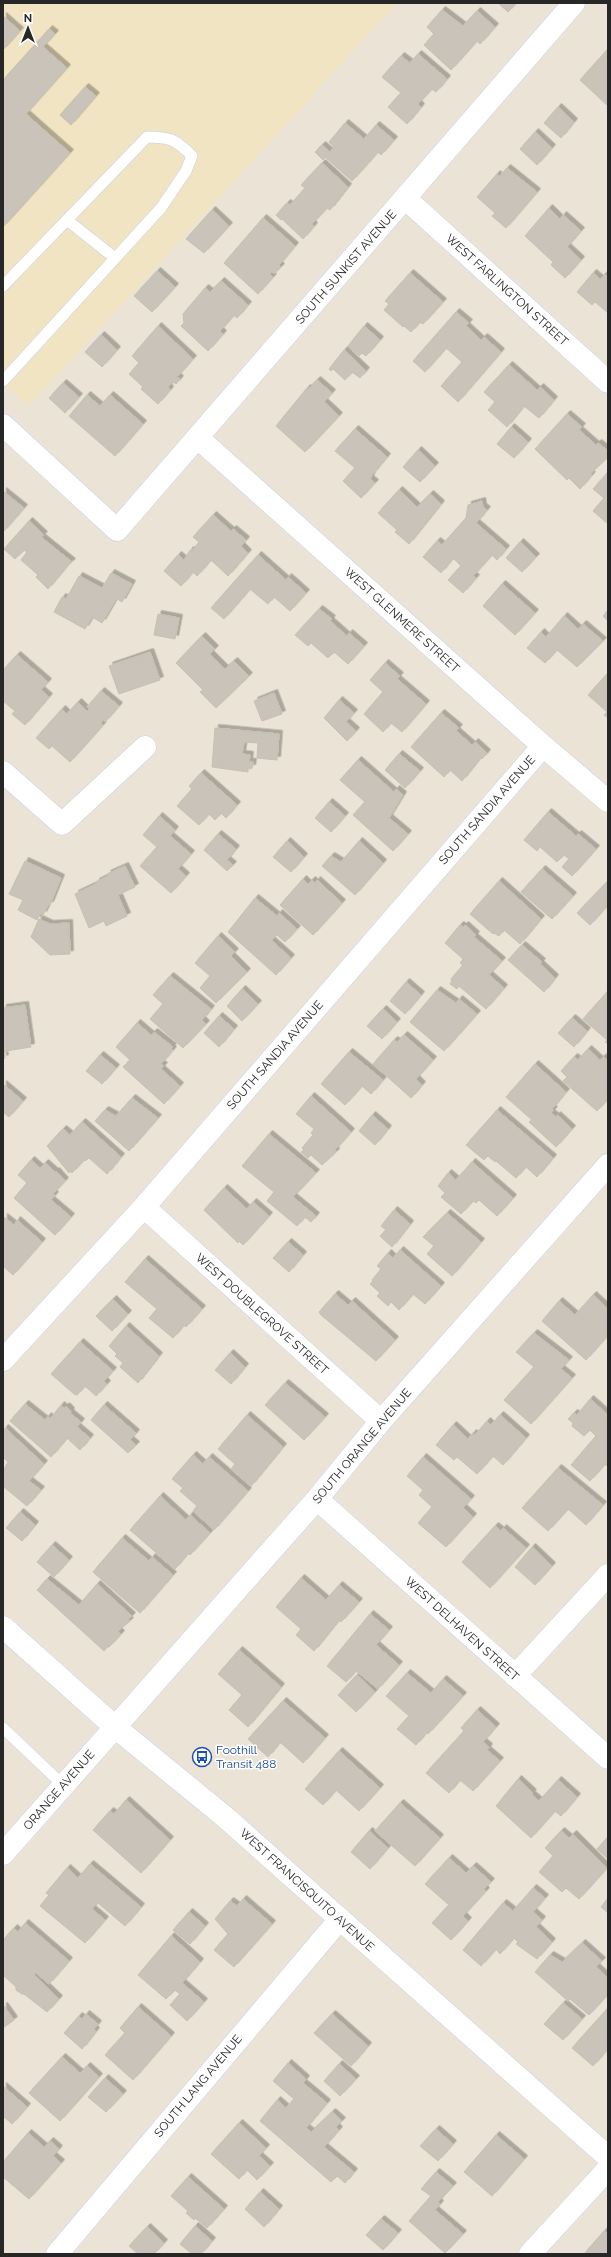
<svg xmlns="http://www.w3.org/2000/svg" width="611" height="2257" font-family="Raleway,sans-serif">
<style>
.education{fill:#f0e4c3}
.building{fill:#c9c3b9;stroke:#c6c0b0;filter:url(#shadow)}
.lines{fill:none;stroke-linecap:round;stroke-linejoin:round}
.lane-casing{stroke:#cbcee2;stroke-width:12}
.street-casing{stroke:#cbcee2;stroke-width:23}
.secondary-casing{stroke:#cbcee2;stroke-width:23}
.lane{stroke:#fff;stroke-width:11}
.street{stroke:#fff;stroke-width:22}
.secondary{stroke:#fff;stroke-width:22}
.labels{text-anchor:middle;dominant-baseline:central;stroke-width:3;stroke-linejoin:round;paint-order:stroke}
.street-label{font-size:12px;fill:#272727;stroke:#fff}
.transit-label{font-size:12px;fill:#164399;stroke:#fff;text-anchor:start}
</style>
<defs>
<filter id="shadow"><feDropShadow dx="3.5" dy="-3.5" stdDeviation="0" flood-color="#0004"/></filter>
</defs>
<rect width="100%" height="100%" fill="#ebe4d6"/>
<path class="education" d="M3 3H397L29 406 3 382Z"/>
<path class="building" d="M498 3H516L508 12Z
M442 10 463 26 477 11 495 27 480 44 477 41 451 70 424 45 434 34 427 27Z
M3 16 20 31 3 50Z
M49 29 55 34 43 47 67 68 26 114 70 153 3 227V80Z
M608 49V106L580 80Z
M418 54 447 79 436 92 432 89 418 104 421 107 407 124 388 107 401 93 382 77 401 56 410 63Z
M85 87 96 96 71 125 60 115Z
M558 107 574 122 561 138 544 123Z
M345 123 364 139 376 125 394 140 381 155 378 152 352 181 325 157 323 160 315 152 322 145 330 152 334 147 329 142Z
M535 132 552 148 537 165 520 149Z
M322 163 348 187 330 210 327 208 312 224 314 226 303 239 282 219 281 220 276 215 287 203 290 205 305 188 301 185Z
M507 168 537 192 506 228 492 216 495 213 477 197 497 174 499 177Z
M549 208 560 219 563 215 581 231 567 247 581 260 565 278 551 265 553 262 525 236Z
M212 210 229 226 204 253 186 239Z
M263 218 295 246 279 265 281 267 274 274 272 272 270 274 273 277 258 294 224 263Z
M157 271 175 287 152 312 134 296Z
M410 273 443 302 423 324 420 322 411 332 404 326 403 327 384 310 389 304 385 301Z
M593 273 600 279 605 274 608 277V313L595 302 592 305 577 292Z
M221 281 248 305 237 318 234 315 220 331 223 334 208 351 181 326 184 323 183 314 205 288 210 292Z
M456 312 469 323 466 326 481 340 484 337 501 352 458 402 441 386 462 362 446 348 425 372 413 361Z
M158 326 193 359 177 377 180 379 176 384 173 382 168 387 170 390 158 404 141 389 143 387 129 374 139 363 132 356Z
M364 326 380 340 366 356 362 353 359 356 348 346Z
M101 335 117 350 102 367 85 352Z
M344 350 366 371 360 378 352 372 345 380 333 369 331 371 329 369Z
M509 365 537 390 540 387 554 400 539 418 524 406 507 427 488 410 495 402 484 392Z
M317 380 332 393 324 402 339 416 305 452 276 426 307 388 308 389Z
M63 383 79 397 65 413 49 398Z
M87 395 100 406 110 395 143 424 115 456 69 416Z
M567 414 582 427 579 430 596 445 598 443 608 451V457L590 474 592 475 580 489 569 478 567 480 535 449Z
M511 427 528 442 514 458 497 444Z
M355 429 387 457 372 475 370 479 375 483 361 498 343 481 355 468 335 451Z
M418 450 435 466 420 482 403 467Z
M608 472V524L593 511 604 498 593 489Z
M399 490 417 507 430 494 441 504 409 544 395 532 397 530 378 513Z
M3 491 24 508 3 532Z
M482 501 483 507 487 510 476 523 506 549 497 560 492 555 473 576 476 578 463 593 448 580 461 566 453 558 441 573 423 557 437 541 442 545 466 518 468 505Z
M213 515 231 531 233 529 246 540 241 546 248 553 228 576 211 560 197 576 193 572 181 586 164 571 178 555 184 560 190 550 192 551 199 542 193 537Z
M29 521 44 535 41 537 72 562 67 566 48 589 36 577 38 575 21 560 27 552 24 550 15 559 4 549Z
M520 542 536 557 522 572 506 558Z
M258 555 286 580 288 577 306 593 290 611 274 597 268 604 250 589 224 619 211 608Z
M111 573 132 584 122 602 117 599 114 602 102 623 92 617 85 629 54 612 62 597 66 599 79 576 102 588Z
M502 584 535 613 515 635 483 606Z
M319 609 332 619 330 621 347 636 349 633 364 646 348 664 334 652 328 658 311 643 308 646 295 635Z
M608 610V621L603 616Z
M158 614 179 618 175 639 154 635Z
M564 616 578 629 583 624 603 641 577 667 557 650 545 663 527 648 541 632 546 637Z
M202 636 215 649 210 654 225 669 234 661 249 676 216 708 200 692 203 690 176 663Z
M150 652 160 680 119 694 109 666Z
M17 655 48 682 41 690 49 697 25 725 12 714 15 711 3 701V670Z
M385 663 400 676 397 679 426 704 402 732 391 723 383 732 364 714 383 692 370 680Z
M608 673V718L604 715 607 712 588 695Z
M101 691 119 706 105 722 103 720 101 723 103 725 70 762 52 746 49 749 36 738 62 709 67 714 78 702 87 711 89 709 87 707Z
M274 693 282 714 262 721 254 701Z
M339 700 354 713 346 722 356 731 347 741 324 718Z
M441 713 459 728 456 731 472 745 475 742 487 753 482 759 481 757 462 781 450 770 444 777 411 747Z
M215 728 279 734 277 760 257 758 258 743 244 742 242 754 250 755 249 762H253L252 768H248V772L212 767Z
M399 754 420 771 405 788 385 770Z
M358 760 394 792 396 789 403 795 389 818 408 834 393 851 353 815 365 802 340 780Z
M201 773 237 805 226 818 221 813 215 820 209 814 199 825 177 806 192 789 189 786Z
M329 802 345 816 331 832 315 818Z
M548 812 576 836 578 834 596 849 572 876 562 867 569 859 564 855 557 862 540 847 537 851 524 840Z
M159 816 175 830 170 836 191 854 178 869 186 876 171 893 140 866 157 847 143 835Z
M218 834 236 849 227 860 233 865 227 871 204 850Z
M287 841 304 857 291 872 273 857Z
M359 841 383 863 355 895 322 866 331 856 341 862Z
M25 861 61 878 50 905H48L43 915 40 914 37 920 18 910 23 900 9 894Z
M125 866 135 887 118 895 127 916 106 926 104 921 89 928 75 894 96 884V882L108 876 107 874Z
M542 869 573 896 552 919 521 892Z
M303 879 308 884 312 880 315 883 317 880 342 903 313 935 280 905Z
M499 881 541 919 520 944 504 930 499 936 494 933 493 934 470 914Z
M608 881V907L607 906 590 925 577 913Z
M255 898 277 916 279 913 297 929 285 942 277 935 271 940 291 958 276 975 228 932Z
M39 919 50 924 69 923 70 954 50 955 31 937Z
M460 925 463 927 465 925 476 935 474 937 502 961 489 975 504 988 486 1009 459 986 457 989 450 984 452 981 451 979 463 965 460 963 463 959 445 943Z
M218 936 235 952 231 956 247 972 216 1003 200 988 210 976 195 963Z
M522 945 542 962 540 964 555 978 544 992 508 960Z
M170 976 211 1009 202 1020 206 1024 183 1048 150 1019 163 1004 153 995Z
M406 982 421 995 405 1014 390 1001Z
M242 989 258 1004 242 1021 227 1006Z
M437 990 456 1003 459 999 477 1014 444 1051 410 1022Z
M608 991V1044L605 1042 607 1040 583 1019Z
M25 1005 31 1047 6 1051 4 1053 5 1058 3 1059V1008Z
M383 1009 397 1022 382 1039 367 1026Z
M219 1016 234 1029 219 1047 204 1033Z
M572 1018 587 1031 574 1047 558 1033Z
M137 1023 151 1035 154 1032 173 1047 171 1048 173 1050 161 1064 164 1066 161 1069 180 1086 164 1104 123 1067 130 1060 116 1047Z
M404 1035 433 1060 416 1079 422 1085 411 1098 373 1064 394 1040 397 1042Z
M588 1049 600 1060 603 1057 608 1061V1099L597 1111 563 1081 567 1077 561 1071 574 1057 578 1060Z
M349 1052 383 1080 371 1094 362 1086 345 1105 321 1084Z
M100 1055 116 1068 102 1084 86 1071Z
M535 1064 566 1092 552 1109 554 1110 551 1113 556 1117 557 1115 572 1129 556 1147 529 1122 532 1120 506 1097Z
M3 1084 23 1101 9 1117 3 1112Z
M311 1096 351 1132 335 1150 336 1152 322 1165 311 1155 308 1158 301 1152 304 1150 302 1148 313 1135 311 1133 314 1129 296 1114Z
M132 1098 158 1118 129 1151 95 1121 105 1110 116 1116Z
M497 1110 553 1158 537 1177 526 1167 516 1178 496 1161 495 1162 488 1156 484 1160 466 1145Z
M372 1115 388 1129 375 1145 359 1131Z
M82 1122 121 1157 107 1174 89 1158 85 1161 84 1160 72 1173 70 1171 69 1173 47 1146 63 1129 70 1135Z
M269 1134 316 1173 293 1197 316 1216 311 1222 305 1217 297 1226 267 1201 274 1192 242 1166Z
M31 1160 40 1168 45 1163 55 1172 56 1171 65 1181 53 1194 55 1195 51 1200 71 1217 55 1235 14 1198 27 1183 18 1175Z
M472 1162 513 1198 497 1216 479 1200 476 1203 473 1201 461 1214 441 1197 445 1193 438 1186 448 1173 456 1180Z
M224 1188 247 1209 253 1202 269 1216 243 1245 239 1241 238 1243 204 1210Z
M394 1210 410 1224 392 1247 380 1236 386 1230 381 1226Z
M447 1213 481 1242 452 1276 427 1254 434 1246 423 1237Z
M4 1217 14 1225 17 1220 42 1242 13 1275 3 1266Z
M288 1242 303 1255 289 1272 273 1258Z
M400 1250 441 1286 425 1304 413 1294 399 1310 391 1302 388 1306 377 1296 380 1293 370 1284 373 1281 372 1280 381 1269 377 1266 388 1253 393 1258Z
M145 1259 202 1309 186 1327 184 1325 173 1338 149 1318 157 1309 125 1282Z
M335 1294 348 1305 352 1301 395 1340 376 1361 321 1315 319 1312Z
M593 1295 608 1309V1335L586 1360 542 1321 559 1301 575 1315Z
M113 1299 128 1314 112 1331 96 1316Z
M126 1326 159 1356 138 1383 120 1367 123 1363 115 1356 117 1354 109 1346Z
M534 1333 569 1360 561 1369 572 1378 531 1424 504 1400 534 1367 516 1352Z
M80 1342 113 1371 104 1381 107 1384 96 1396 85 1386 77 1395 74 1394 51 1374Z
M230 1353 245 1367 231 1384 215 1370Z
M285 1383 325 1417 304 1440 265 1405Z
M590 1399 608 1415V1467L605 1464 590 1481 571 1465 596 1436 590 1430 584 1436 572 1426 573 1423 568 1419 574 1413 577 1415Z
M25 1404 45 1420 48 1416 50 1419 61 1405 64 1408 66 1406 71 1411 70 1413 81 1422 77 1427 90 1438 80 1450 67 1438 51 1457 10 1421Z
M104 1405 136 1433 130 1440 136 1445 128 1453 91 1420Z
M247 1415 283 1447 251 1486 231 1469 235 1464 218 1449Z
M500 1415 526 1438 503 1465 493 1456 477 1474 457 1457 454 1460 436 1445 453 1425 468 1439 473 1433 475 1435 487 1421 491 1425Z
M5 1428 44 1464 29 1481 41 1490 27 1506 4 1487 3 1488V1471L8 1462 3 1457V1430Z
M193 1455 203 1464 209 1457 248 1491 214 1530 193 1511 197 1506 180 1491 183 1488 172 1479Z
M423 1457 471 1499 463 1508 473 1517 446 1547 418 1523 432 1507 419 1495 423 1490 407 1476Z
M558 1468 603 1505 586 1525 568 1509 548 1531 522 1508Z
M160 1496 186 1520 190 1515 210 1533 190 1555 188 1553 175 1569 130 1530Z
M20 1512 35 1525 22 1541 6 1528Z
M495 1526 501 1531 503 1528 526 1548 490 1588 462 1562Z
M122 1538 149 1561 152 1557 173 1575 140 1613 93 1572Z
M52 1545 69 1560 54 1577 37 1562Z
M532 1547 552 1566 535 1585 515 1567Z
M301 1578 326 1600 339 1585 359 1602 341 1622 339 1620 314 1651 296 1635 301 1629 276 1607Z
M47 1579 79 1605 97 1584 132 1616 128 1620 130 1621 118 1631 121 1634 109 1647 108 1646 104 1651 37 1590Z
M370 1614 389 1630 376 1645 399 1665 378 1689 356 1671 346 1682 327 1666Z
M239 1650 281 1687 248 1727 229 1710 242 1695 218 1674Z
M407 1673 431 1693 443 1679 463 1696 428 1734 427 1732 416 1745 397 1729 409 1716 386 1696Z
M357 1675 375 1692 356 1712 338 1695Z
M283 1701 325 1738 303 1763 280 1742 268 1757 248 1739Z
M477 1710 496 1727 483 1742 489 1747 487 1750 500 1761 473 1791 460 1780 449 1793 426 1773 464 1731 461 1728Z
M339 1751 380 1788 359 1811 336 1790 323 1805 305 1789Z
M518 1779 533 1793 531 1794 539 1801 558 1780 577 1797 561 1816 555 1811 531 1838 496 1806Z
M126 1800 170 1840 141 1873 93 1830 110 1811 114 1814Z
M400 1803 440 1838 415 1866 375 1831Z
M369 1831 388 1848 370 1869 351 1852Z
M561 1831 569 1838 573 1834 607 1868 579 1899 566 1888 562 1892 539 1872 553 1856 545 1848Z
M608 1837V1859L597 1849Z
M449 1858 466 1873 473 1866 491 1882 484 1889 486 1891 463 1916 468 1921 451 1940 432 1923 449 1905 425 1884Z
M90 1864 141 1907 125 1926 98 1903 92 1909 105 1920 85 1943 40 1906 49 1895 46 1893 67 1868 78 1878Z
M533 1888 545 1898 533 1912 542 1920 536 1927 552 1942 537 1959 516 1944 518 1942 514 1938 500 1954 496 1949 481 1966 463 1950 503 1903 513 1911Z
M608 1898V1911L607 1912 601 1907Z
M243 1899 272 1924 234 1967 214 1950 228 1934 215 1919 230 1901 237 1906Z
M189 1912 205 1926 190 1944 173 1930Z
M25 1923 69 1961 49 1984 36 1973 34 1975 59 1999 47 2012 24 1994H22L16 1990V1987L3 1975V1940L14 1928 18 1932Z
M171 1936 200 1962 182 1983 204 2002 187 2021 170 2005 180 1994 175 1990 166 1999 138 1975Z
M582 1943 602 1961 596 1967 608 1978V1994L589 2015 570 1999 568 2001 535 1972 550 1955 562 1962Z
M563 2003 582 2019 563 2040 544 2024Z
M4 2006 14 2020 3 2028V2006Z
M138 2007 171 2036 133 2080 105 2055 125 2033 120 2028Z
M608 2008V2051L607 2050 593 2066 572 2048Z
M86 2014 98 2024 94 2029 96 2031 82 2049 64 2033 79 2016 82 2019Z
M332 2014 368 2046 351 2066 314 2033Z
M62 2057 80 2073 87 2066 99 2077 60 2121 29 2093Z
M288 2063 306 2079 303 2083 327 2103 306 2128 311 2132 332 2112 342 2121 336 2127 339 2130 324 2147 354 2172 345 2183 337 2176 331 2182 260 2121 277 2100 286 2108 294 2099 273 2081Z
M339 2064 356 2079 340 2096 324 2081Z
M105 2078 123 2094 106 2112 88 2097Z
M3 2086 27 2107 12 2124 3 2116Z
M239 2123 266 2148 259 2156 270 2166 257 2180 247 2170 239 2179 211 2154Z
M436 2129 453 2144 438 2161 420 2146Z
M28 2133 44 2147 50 2141 59 2149 53 2156 61 2163 29 2199 3 2177V2162Z
M496 2135 524 2159 492 2196 464 2172Z
M436 2172 453 2186 438 2202 440 2204 435 2210 463 2234 445 2253 409 2221 431 2196 421 2189Z
M188 2177 224 2209 207 2228 195 2218 194 2220 186 2213 188 2211 171 2196Z
M260 2192 279 2209 264 2227 245 2209Z
M381 2219 398 2233 383 2250 366 2235Z
M195 2226 212 2241 201 2254H192L180 2244Z
M147 2227 164 2243 154 2254H138L129 2246Z
M604 2231 608 2234V2254H584Z"/>
<g class="lines">
<g class="lane-casing">
<path id="lane" d="M67 220 115 258
M3 286 147 137C169 137 176 139 192 156L186 171 161 208 3 381
M3 1728 63 1785"/>
</g>
<g class="street-casing">
<path id="street" d="M405 198 608 382
M3 425 117 530 574 3
M198 438 543 746 608 801
M3 772 62 824 145 747
M144 1207 381 1421
M3 1360 144 1207 543 746
M317 1499 608 1758
M515 1676 608 1575
M57 2254 340 1919
M530 2254 608 2169"/>
</g>
<g class="secondary-casing">
<path id="secondary" d="M3 1627 115 1727 225 1817 608 2157
M3 1854 317 1499 381 1421 608 1165"/>
</g>
<use href="#lane" class="lane"/>
<use href="#street" class="street"/>
<use href="#secondary" class="secondary"/>
</g>
<defs>
<g id="bus-ring" transform="scale(1)"><circle r="9.5" fill="#fff" stroke="#1a4fb4" stroke-width="1.5"/><path d="M-5-6H5V4H4V6H2V4H-2V6H-4V4H-5ZM-3.5-4V0h7V-4ZM-3.5 1.2v1.5H-2V1.2ZM2 1.2v1.5H3.5V1.2Z" fill="#1a4fb4"/></g>
</defs>
<g fill-rule="evenodd">
<use href="#bus-ring" x="202" y="1757"/>
</g>
<g class="labels">
<g class="street-label">
<text transform="translate(346 267) rotate(-49)">SOUTH SUNKIST AVENUE</text>
<text transform="translate(507 290) rotate(42)">WEST FARLINGTON STREET</text>
<text transform="translate(402 620) rotate(42)">WEST GLENMERE STREET</text>
<text transform="translate(487 810) rotate(-49)">SOUTH SANDIA AVENUE</text>
<text transform="translate(275 1055) rotate(-49)">SOUTH SANDIA AVENUE</text>
<text transform="translate(262 1314) rotate(42)">WEST DOUBLEGROVE STREET</text>
<text transform="translate(362 1446) rotate(-50)">SOUTH ORANGE AVENUE</text>
<text transform="translate(462 1629) rotate(42)">WEST DELHAVEN STREET</text>
<text transform="translate(59 1790) rotate(-49)">ORANGE AVENUE</text>
<text transform="translate(307 1890) rotate(42)">WEST FRANCISQUITO AVENUE</text>
<text transform="translate(198 2086) rotate(-50)">SOUTH LANG AVENUE</text>
</g>
<g class="transit-label">
<text x="216" y="1750">Foothill<tspan x="216" dy="14">Transit 488</tspan></text>
</g>
</g>
<rect width="611" height="2257" fill="none" stroke="#272727" stroke-width="8"/>
<g transform="translate(28 28)" stroke="#ffffff" stroke-width="3" paint-order="stroke">
<path d="M0-3L7 15L0 10L-7 15Z" fill="#272727"/>
<text y="-6" font-size="11" font-weight="bold" text-anchor="middle" fill="#272727">N</text>
</g>
</svg>
